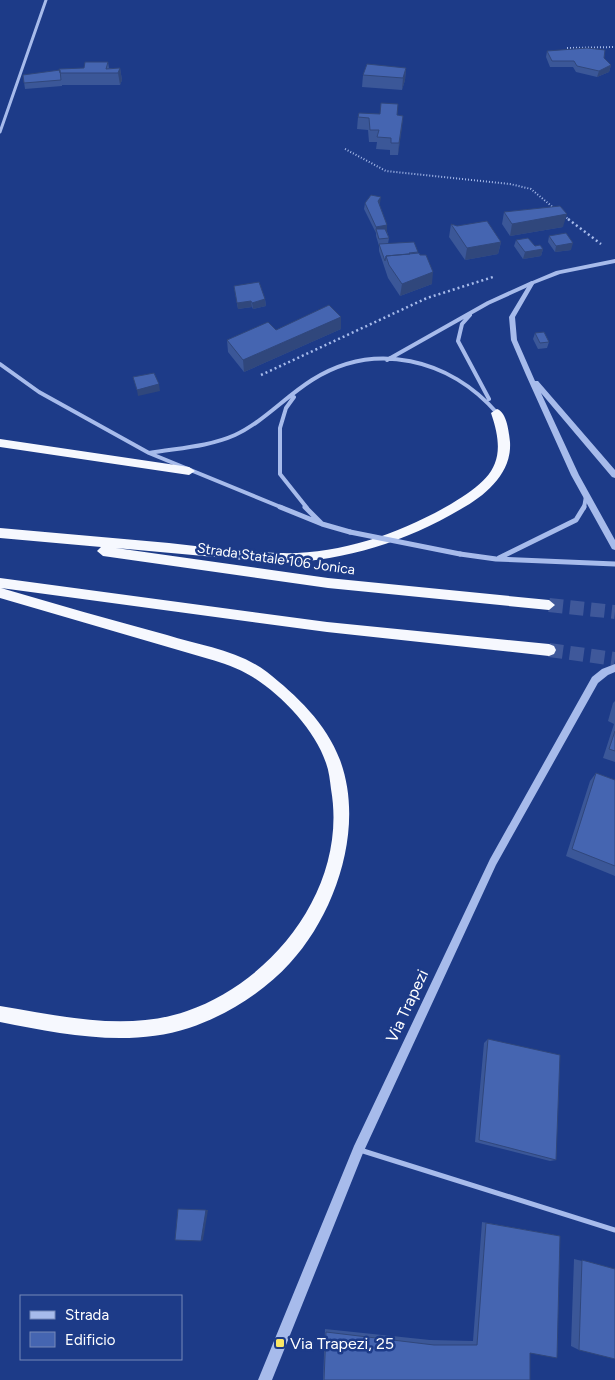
<svg xmlns="http://www.w3.org/2000/svg" width="615" height="1380" font-family="Figtree,sans-serif">
<style>
.lines{fill:none;stroke-linecap:round;stroke-linejoin:round}
.trunk-tunnel{stroke:#3f589a;stroke-width:14;stroke-dasharray:14 7;stroke-linecap:butt}
.path-far1{stroke:#a7bbeb;stroke-width:2;stroke-dasharray:1 2;stroke-linecap:butt}
.path{stroke:#a7bbeb;stroke-width:2.5;stroke-dasharray:2 3;stroke-linecap:butt}
.service{stroke:#a7bbeb;stroke-width:5}
.minor-far2{stroke:#a7bbeb;stroke-width:3}
.minor-far1{stroke:#a7bbeb;stroke-width:4}
.minor{stroke:#a7bbeb;stroke-width:5}
.tertiary{fill:#a7bbeb;fill-rule:evenodd}
.trunk{fill:#f6f8fe;fill-rule:evenodd}
.minor-bridge{stroke:#a7bbeb;stroke-width:5}
.wall{fill:#3b5798}
.shaded-wall{fill:#30477c}
.building{fill:#4565b1;stroke:#30477c}
.poi-dot{fill:#fbe765;stroke:#1d3b88;stroke-width:2}
.labels{text-anchor:middle;dominant-baseline:central;stroke-width:5;stroke-linejoin:round;paint-order:stroke}
.street-label{font-size:14px;fill:#fff;stroke:#1d3b88}
.near-street-label{font-size:16px;fill:#fff;stroke:#1d3b88}
.near-poi-label{font-size:16px;fill:#fff;stroke:#1d3b88;text-anchor:start}
</style>
<rect width="100%" height="100%" fill="#1d3b88"/>
<g class="lines">
<path class="trunk-tunnel" d="M549 605 615 612
M549 650 615 659"/>
<path class="path-far1" d="M567 48 615 47
M345 149 386 171 510 184 531 189 555 209
M564 216 570 220"/>
<path class="path" d="M568 219 601 244
M261 375 427 298 493 277"/>
<path class="service" d="M360 1150 615 1230"/>
<path class="minor-far2" d="M0 132 46 0"/>
<path class="minor-far1" d="M470 315 462 324 458 341 489 399
M387 360 488 303 532 283
M0 364 39 392 149 453 283 508
M294 397 286 408 280 428V474L307 508
M149 453C177 448 208 447 235 435 263 422 285 397 312 380 375 340 450 359 497 413
M584 508 586 496"/>
<path class="minor" d="M280 507 322 524 350 532
M305 507 321 523
M460 554 496 559 615 564
M499 558 576 520 584 507"/>
<path class="tertiary" d="M615 259V263L560 274 534 284 515 317 517 340 535 381H538L615 470V478L612 477 541 393 579 475 615 540V550L612 549 571 475 526 375 511 340 509 317 530 282 556 271Z
M615 664V672L608 675 598 683 496 865 363 1153 272 1380H258L354 1146 490 859 592 677 602 669Z"/>
<path class="trunk" d="M497 409C507 412 509 433 510 442 512 473 486 495 461 509 405 542 347 560 282 563 264 563 244 560 226 558 189 555 153 551 116 548L328 578 549 600 555 605 549 610 328 588 103 556 97 551 101 547 0 538V528C56 533 113 538 169 543 206 547 242 552 279 553 339 555 399 534 451 504 493 479 508 462 491 413Z
M0 439 189 467 195 471 189 475 0 447Z
M0 578 327 622 549 644 554 646 556 650 554 654 549 656 327 632 1 588C56 604 111 620 167 635 199 645 240 651 267 672 297 696 326 723 340 760 365 827 336 913 290 963 264 992 225 1016 189 1028 127 1048 62 1034 0 1022V1006C60 1016 127 1032 187 1011 276 980 348 885 331 789 330 781 329 771 326 763 315 730 281 694 251 676 238 668 223 663 209 659L0 598Z"/>
<path class="minor-bridge" d="M350 532 460 554"/>
</g>
<path class="wall" d="M547 51 604 58 611 65 609 72 597 77 576 72 573 67H550L546 57Z
M108 62 109 68H120L122 80 120 85H62V86L25 89 23 75 84 68Z
M406 68 405 80 402 90 362 87 363 75Z
M397 115 403 116 398 155H390V150L376 149 377 142H369L368 130 357 129 358 117Z
M365 203H380L379 205 389 238 388 244 418 252V253L432 284 400 296 388 278 379 251V246L376 236V233L364 209Z
M504 212 563 227 510 236 502 224Z
M451 224 501 242 498 254 465 260 449 237Z
M549 236 571 250 555 252 548 242Z
M516 240 543 249 541 256 523 259 514 246Z
M234 286 265 299 266 306 253 309 252 307 238 309Z
M341 329 244 372 228 352 227 340 276 330Z
M535 333 549 342 547 348 538 349 533 339Z
M615 701V762L603 758 614 724 608 721 613 703Z
M596 773 615 780V876L566 856 590 781Z
M488 1039 556 1160 550 1161 475 1142 484 1043Z
M482 1222 560 1236 530 1353V1380H323L325 1329 430 1340 473 1341Z
M574 1259 615 1269 579 1350 571 1346Z"/>
<path class="shaded-wall" d="M611 65 609 72 597 77 599 71Z
M120 68 122 80 120 85 118 73Z
M406 68 405 80 402 90 403 78Z
M403 116 402 128 398 155 399 143Z
M381 197 380 203 377 208 378 201Z
M567 214 563 227 510 236 512 224Z
M387 225V232L377 233 376 229 375 234 376 227Z
M501 242 498 254 465 260 467 248Z
M573 243 571 250 555 252 556 246Z
M543 249 541 256 523 259 525 252Z
M433 272 432 284 400 296 402 284Z
M265 299 266 306 253 309 252 303Z
M251 301 252 307 238 309 237 303Z
M341 317V329L244 372 243 360Z
M159 384 160 391 138 396 137 390Z
M206 1210H208L203 1240 201 1241Z"/>
<path class="building" d="M587 48 605 50 604 58 611 65 599 71 577 66 574 61H552L547 51Z
M85 62H108L106 69 120 68 118 73H60L59 69 84 68Z
M367 64 406 68 403 78 363 75Z
M60 70 61 80 24 83 23 75Z
M381 103 398 104 397 115 403 116 399 143H391V138L377 137 379 130H370L369 118 358 117 359 113 380 114Z
M371 195 381 197 378 201 387 225 376 227 365 203Z
M560 206 567 214 512 224 504 212Z
M487 221 501 242 467 248 451 224 457 226Z
M376 229H385L389 238 379 239Z
M566 233 573 243 556 246 549 236Z
M528 238 535 246 540 245 543 249 525 252 516 240Z
M414 242 418 252 409 253 410 254 386 256 385 261 379 244Z
M419 253 420 255H426L433 272 402 284 389 265 386 256Z
M259 282 265 299 252 303 251 301 237 303 234 286Z
M329 305 341 317 243 360 227 340 268 322 276 330Z
M544 332 549 342 540 343 535 333Z
M154 373 159 384 137 390 133 377Z
M615 731V751L609 749Z
M596 773 615 780V866L572 849Z
M488 1039 560 1055 556 1160 479 1140Z
M178 1209 206 1210 201 1241 175 1240Z
M486 1223 560 1236 557 1358 530 1353V1380H324L326 1332 434 1345H477Z
M582 1260 615 1269V1359L579 1350Z"/>
<rect class="poi-dot" x="275" y="1338" width="10" height="10" rx="2.5"/>
<g class="labels">
<g class="street-label">
<text transform="translate(276 559) rotate(8)">Strada Statale 106 Jonica</text>
</g>
<g class="near-street-label">
<text transform="translate(407 1006) rotate(-65)">Via Trapezi</text>
</g>
<g class="near-poi-label">
<text x="290" y="1343">Via Trapezi, 25</text>
</g>
</g>
<rect x="20" y="1295" width="162" height="65" fill="#1d3b88" stroke="#7789b8"/>
<rect x="30" y="1311" width="25" height="8" fill="#a7bbeb" stroke="#7789b8"/>
<text x="65" y="1320" font-size="15" fill="#ffffff">Strada</text>
<rect x="30" y="1332" width="25" height="15" fill="#4565b1" stroke="#7789b8"/>
<text x="65" y="1345" font-size="15" fill="#ffffff">Edificio</text>
</svg>
